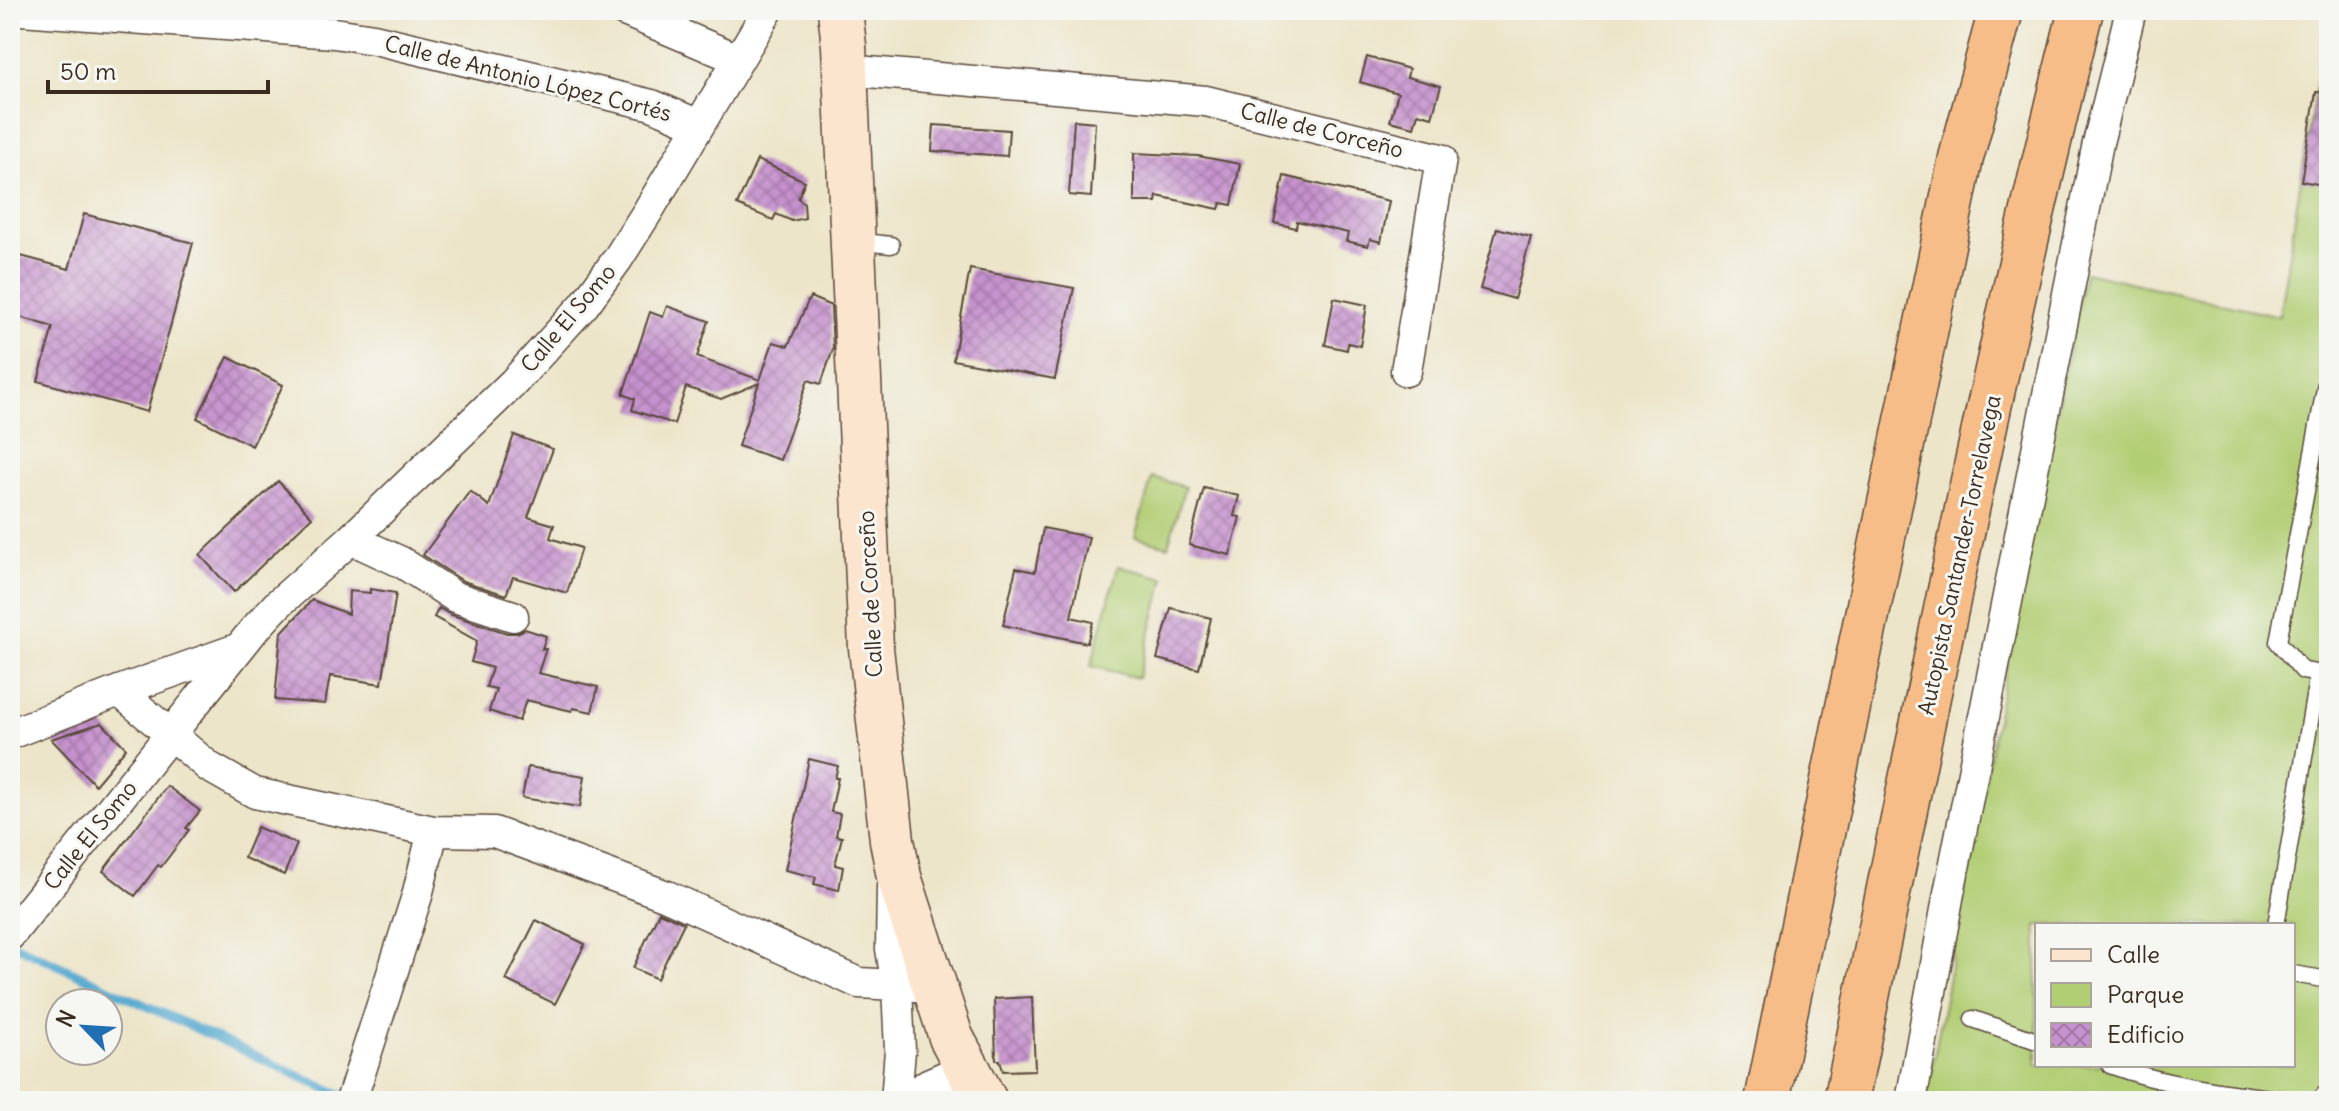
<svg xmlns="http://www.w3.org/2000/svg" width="2339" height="1111" font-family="Delius,sans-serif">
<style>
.green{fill:#b2ce74;stroke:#767c49;stroke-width:2;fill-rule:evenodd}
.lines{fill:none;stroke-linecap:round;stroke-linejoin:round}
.stream{stroke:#53a8cf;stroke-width:9}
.building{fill:url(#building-cross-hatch)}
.service-casing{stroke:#564638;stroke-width:19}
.minor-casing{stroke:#564638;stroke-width:33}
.secondary-casing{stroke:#564638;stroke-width:47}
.motorway-casing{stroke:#564638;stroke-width:47}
.service{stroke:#fff;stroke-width:16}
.minor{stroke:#fff;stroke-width:30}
.secondary{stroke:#fce5cf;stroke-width:44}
.motorway{stroke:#f7bd88;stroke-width:44}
.labels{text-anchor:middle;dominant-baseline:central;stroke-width:6;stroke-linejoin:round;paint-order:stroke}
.street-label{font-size:22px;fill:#3b2a1e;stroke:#f6f6f2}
</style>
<defs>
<pattern id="building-cross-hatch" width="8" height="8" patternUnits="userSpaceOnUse" patternTransform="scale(2)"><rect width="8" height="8" fill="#c692ce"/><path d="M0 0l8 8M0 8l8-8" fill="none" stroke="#a277a7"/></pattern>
</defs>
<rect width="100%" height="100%" fill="#f6f6f2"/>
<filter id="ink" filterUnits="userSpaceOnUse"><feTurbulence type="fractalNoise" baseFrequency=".0125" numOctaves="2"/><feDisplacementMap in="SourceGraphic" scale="16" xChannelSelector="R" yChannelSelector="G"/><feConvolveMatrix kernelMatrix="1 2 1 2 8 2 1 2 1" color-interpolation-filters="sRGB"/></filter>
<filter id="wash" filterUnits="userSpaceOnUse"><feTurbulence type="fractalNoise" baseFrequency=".006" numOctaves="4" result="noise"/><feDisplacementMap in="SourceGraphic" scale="32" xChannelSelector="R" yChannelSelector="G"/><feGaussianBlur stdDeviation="1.8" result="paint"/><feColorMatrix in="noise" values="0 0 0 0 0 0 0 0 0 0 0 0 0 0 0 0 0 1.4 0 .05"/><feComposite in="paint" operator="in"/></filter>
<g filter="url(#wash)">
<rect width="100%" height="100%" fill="#ede5c9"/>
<path class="green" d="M2328 10 2329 1101H1926L2019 597 2085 272 2279 316ZM2037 925H2293V1065H2037Z
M1152 477 1185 487 1168 546 1135 537Z
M1118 566 1165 578 1138 678 1091 666Z"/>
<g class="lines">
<path class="stream" d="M10 943 347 1098"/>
</g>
<g id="blocks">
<path class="building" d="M1367 57 1409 69 1407 77 1441 86 1432 117 1418 113 1414 127 1390 121 1398 93 1360 82Z
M2316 92 2329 93V186L2301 181Z
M1074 120 1095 122 1091 197 1069 195Z
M934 125 1009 130 1007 156 932 151Z
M1134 153 1198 156 1240 164 1232 205 1221 203 1219 209 1157 196 1156 202H1134Z
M757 160 805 181 798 198 804 203 805 218 792 221 776 214 773 220 737 205Z
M1284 176 1389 201 1381 242 1370 239 1368 246 1346 241 1348 233 1297 221 1296 228 1274 223Z
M84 214 193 243 147 412 38 381 53 327 10 314V253L69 269Z
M1497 228 1531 237 1514 299 1480 289Z
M970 269 1074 288 1055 379 953 360Z
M810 297 831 306 833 349 821 384 808 380 780 460 738 446 759 383 721 399 686 387 674 424 632 410 635 399 623 394 650 312 663 317 667 306 709 321 697 357 760 380 773 342 788 346Z
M1334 298 1367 305 1360 346 1348 343 1347 350 1325 345Z
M228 357 283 385 252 446 197 418Z
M514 435 553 449 528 517 554 525 550 538 581 548 567 593 513 577 506 595 463 581 423 555 470 491 489 506Z
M278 481 312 517 234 592 200 555Z
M1204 488 1239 496 1234 516 1240 517 1230 555 1189 545Z
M1043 528 1089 537 1071 617 1093 622 1087 643 1003 625 1016 568 1035 572Z
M370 589 396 593 382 684 330 676 325 704 275 700 281 633 312 600 348 614 349 591 370 593Z
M439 608 449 614 507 633H517L525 629 546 636 542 649H546L538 673 598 687 592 712 573 708 572 711 526 700 519 721 489 711 496 689 486 687 492 668 471 662 477 641 434 617Z
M1171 608 1211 618 1199 669 1157 659Z
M102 723 126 748 95 785 51 739Z
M809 759 838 766 835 778H838L831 812 840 814 836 836 842 837 835 865 843 867 839 890 814 884 816 877 785 870Z
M528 767 585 776 580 807 522 798Z
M167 786 200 811 186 828 189 830 161 867 158 865 135 896 103 871Z
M257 827 297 844 284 875 244 858Z
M659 912 684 923 657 979 633 968Z
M536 920 585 944 555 1004 506 980Z
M1032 997 1035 1070 1003 1071 1000 1060H996L994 999Z"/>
</g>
</g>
<g filter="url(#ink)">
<use href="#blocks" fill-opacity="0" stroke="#564638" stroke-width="2"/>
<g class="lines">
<g class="service-casing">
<path id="service" d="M853 241 891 245
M2329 367 2278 642 2303 671 2329 675
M2276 925 2318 673
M2293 974 2329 980
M1973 1019 2037 1041
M2110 1065C2169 1087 2232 1093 2294 1101
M2319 1101 2329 1090"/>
</g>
<g class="minor-casing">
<path id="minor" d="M21 10 334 33 374 39 652 105 699 125
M622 10 738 59
M845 70 1206 101 1441 159 1406 371
M351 539 401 562 455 597 513 616
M119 691 209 767 255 793 433 831 494 832 667 896 859 983 934 987
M10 734 119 691 237 649
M892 886 891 949 897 987 900 1050 896 1101
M10 935 253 631 278 604 351 539 513 383 584 305 617 260 648 211 768 10
M351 1101 417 896 433 831
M906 1101 928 1084 965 1068
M1911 1101 1949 893 2098 143 2131 10"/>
</g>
<g class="secondary-casing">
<path id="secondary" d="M840 10 844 46 871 648 892 840 899 877 951 1037 985 1101"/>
</g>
<g class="motorway-casing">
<path id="motorway" d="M1767 1101 1961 158 2001 10
M1846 1101C1920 737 1991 371 2081 10"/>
</g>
<use href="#service" class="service"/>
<use href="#minor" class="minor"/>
<use href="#secondary" class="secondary"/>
<use href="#motorway" class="motorway"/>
</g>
</g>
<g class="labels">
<g class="street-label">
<text transform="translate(528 78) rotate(14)">Calle de Antonio López Cortés</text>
<text transform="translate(1322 130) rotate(14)">Calle de Corceño</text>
<text transform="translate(568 318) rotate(-50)">Calle El Somo</text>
<text transform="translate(1959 555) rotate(-78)">Autopista Santander-Torrelavega</text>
<text transform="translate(870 594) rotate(-93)">Calle de Corceño</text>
<text transform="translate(90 835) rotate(-51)">Calle El Somo</text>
</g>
</g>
<rect width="2339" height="1111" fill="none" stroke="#f6f6f2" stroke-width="40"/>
<rect x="2035" y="923" width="260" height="144" fill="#f6f6f2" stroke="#aba49d" stroke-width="2"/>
<rect x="2051" y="949" width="40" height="12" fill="#fce5cf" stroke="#aba49d" stroke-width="2"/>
<text x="2107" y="963" font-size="24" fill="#3b2a1e">Calle</text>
<rect x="2051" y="983" width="40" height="24" fill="#b2ce74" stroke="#aba49d" stroke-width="2"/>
<text x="2107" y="1003" font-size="24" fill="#3b2a1e">Parque</text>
<rect x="2051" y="1023" width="40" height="24" fill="url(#building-cross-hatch)" stroke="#aba49d" stroke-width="2"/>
<text x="2107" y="1043" font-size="24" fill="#3b2a1e">Edificio</text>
<g transform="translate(84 1027) rotate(295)"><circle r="38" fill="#f6f6f2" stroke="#aba49d" stroke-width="2"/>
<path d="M0-6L14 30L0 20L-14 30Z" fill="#1f6fb2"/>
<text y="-12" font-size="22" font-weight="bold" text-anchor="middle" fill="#3b2a1e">N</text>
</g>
<path d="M48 80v12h220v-12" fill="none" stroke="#3b2a1e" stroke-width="4"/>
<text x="60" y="80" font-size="24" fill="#3b2a1e" stroke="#f6f6f2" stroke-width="6" paint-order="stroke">50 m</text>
</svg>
